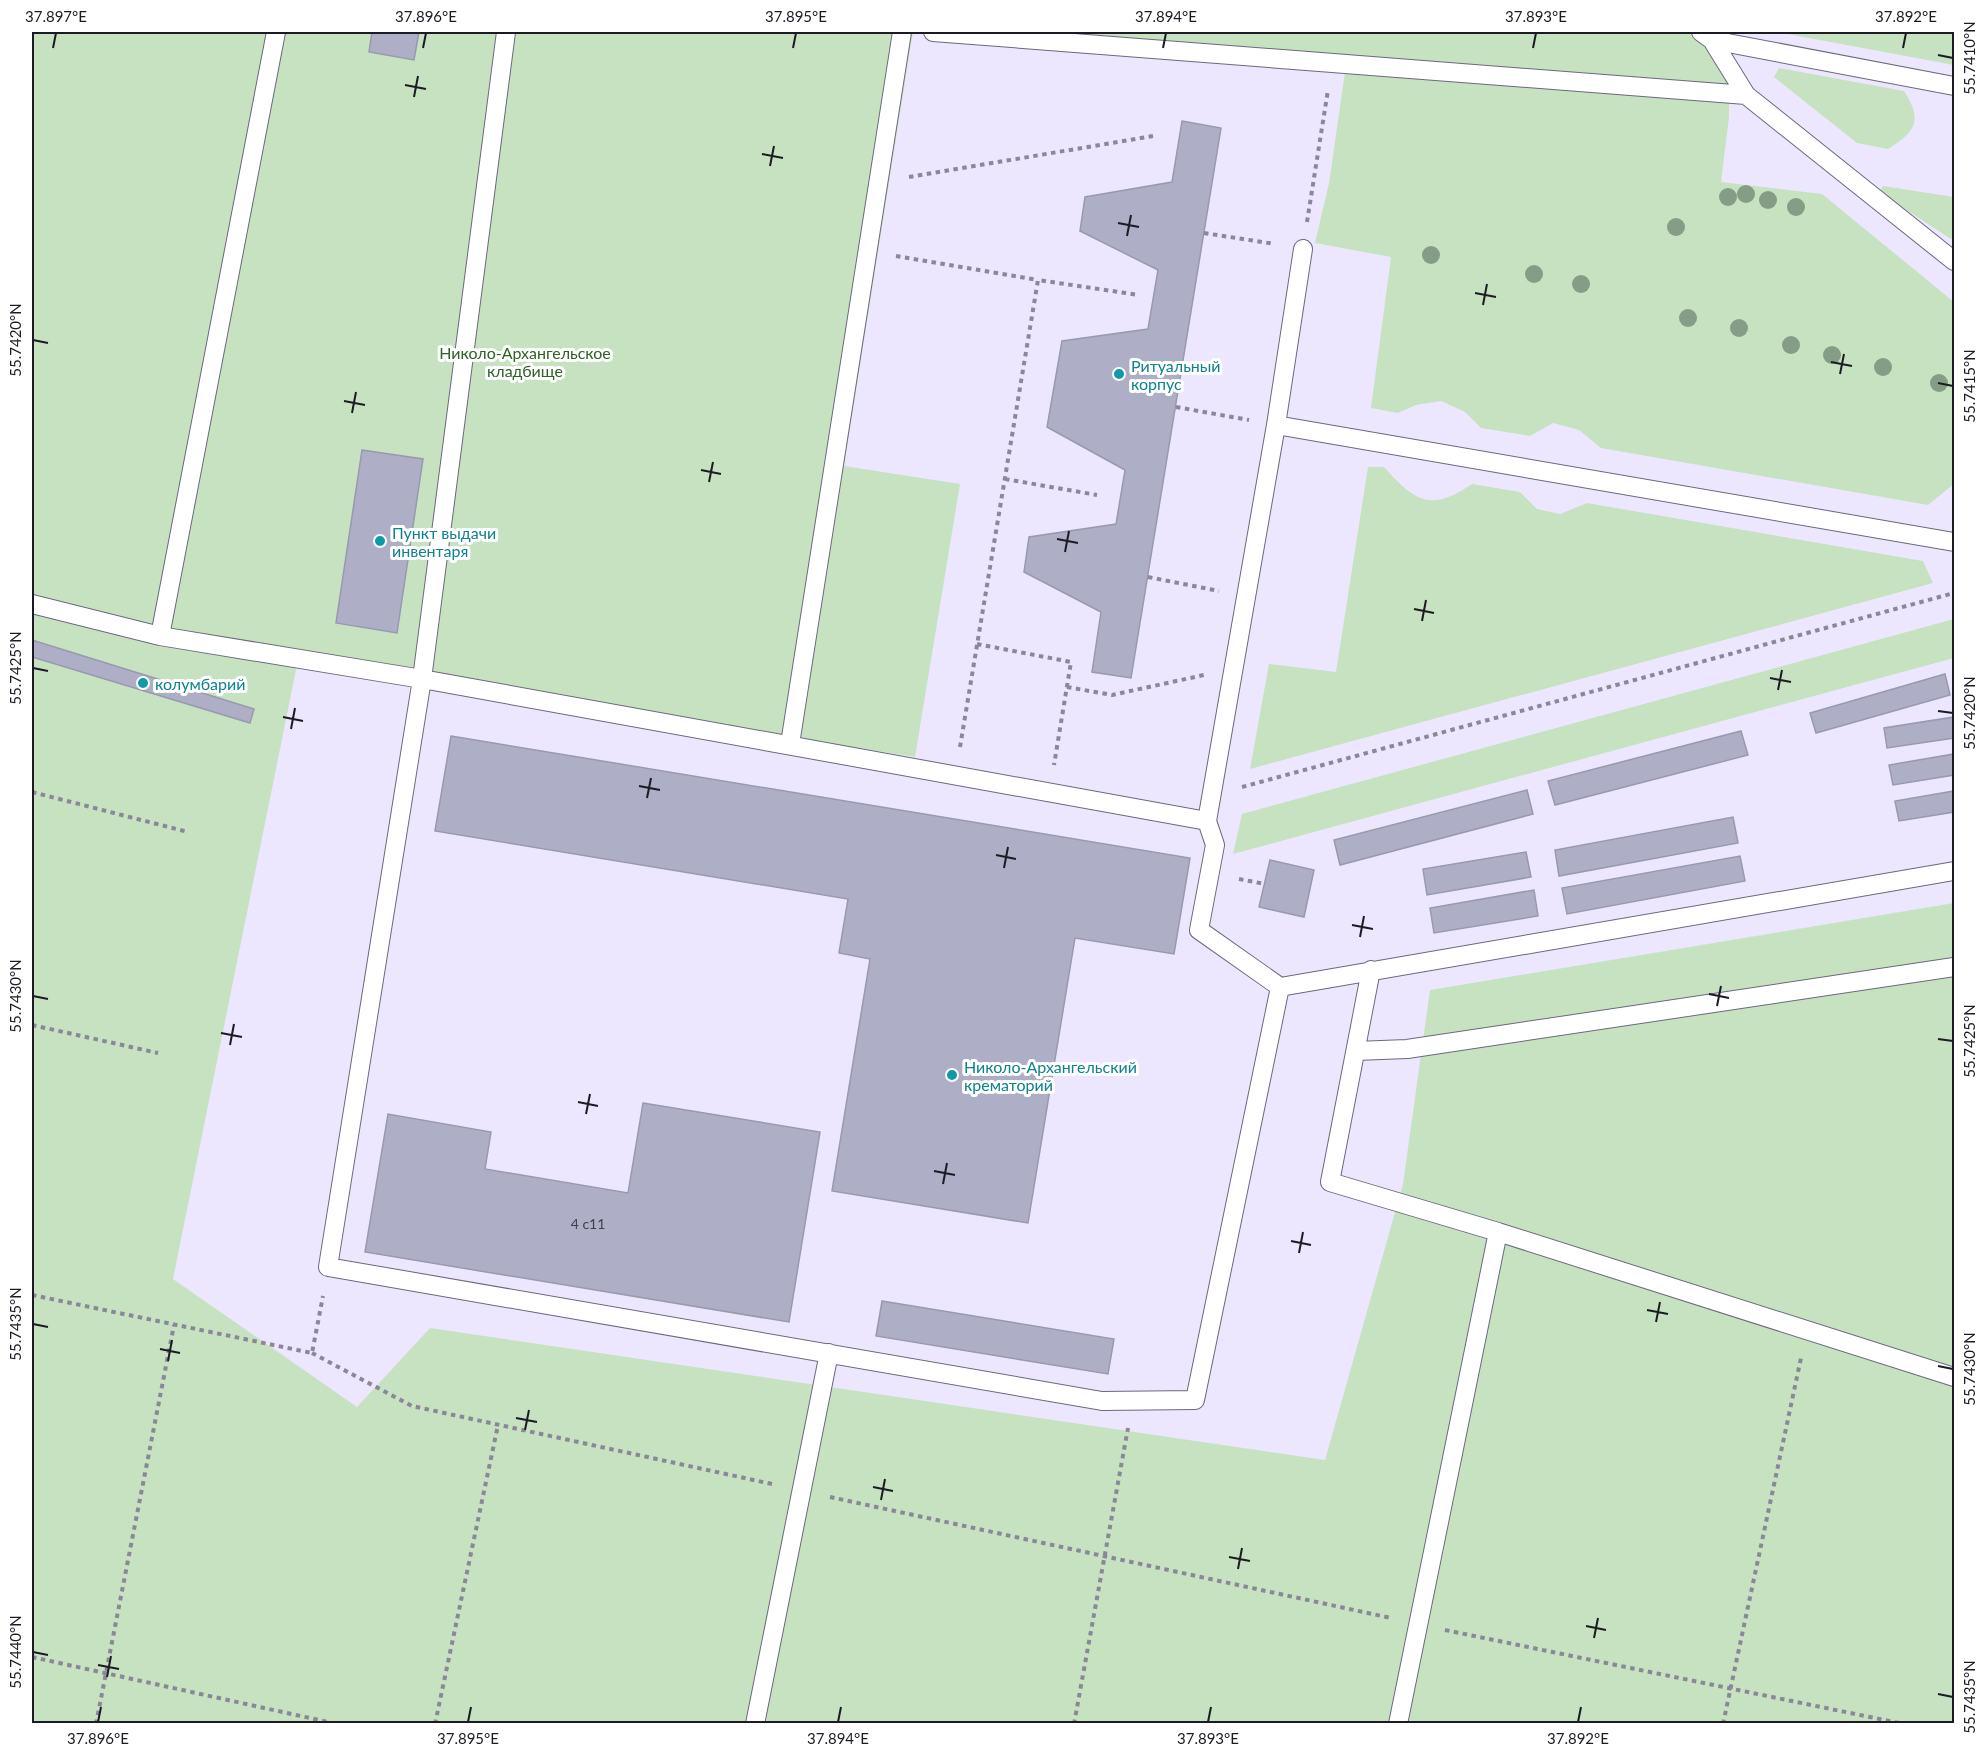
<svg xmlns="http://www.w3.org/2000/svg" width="1986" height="1755" font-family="Lato,sans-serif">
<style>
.green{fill:#c7e2c1}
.building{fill:#aeafc6;stroke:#9899af;stroke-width:1.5}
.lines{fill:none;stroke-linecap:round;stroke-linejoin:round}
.service-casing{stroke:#6c687c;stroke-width:20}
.path{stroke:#8b8798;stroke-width:4;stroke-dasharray:4.5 4.5;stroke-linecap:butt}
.service{stroke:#fff;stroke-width:18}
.tree{fill:#859d87}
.ticks{fill:none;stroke:#1c1a23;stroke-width:2}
.culture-dot{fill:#0f9aa8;stroke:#fff;stroke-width:2}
.labels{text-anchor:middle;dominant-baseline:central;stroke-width:6;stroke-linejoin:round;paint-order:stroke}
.number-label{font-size:14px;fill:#403f4c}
.park-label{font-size:16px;fill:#306125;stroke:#fff}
.culture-label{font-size:16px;fill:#0d838f;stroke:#fff;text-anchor:start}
.neatline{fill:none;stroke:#1c1a23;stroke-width:2}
.ticks-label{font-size:15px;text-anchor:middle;fill:#1c1a23}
</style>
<rect width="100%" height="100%" fill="#ece7fe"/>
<path class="green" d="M32 32H913L844 466 960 484 915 757 422 679 299 655 173 1279 357 1407 430 1328 1325 1460 1403 1184 1430 990 1954 903V1723L32 1724Z
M1057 32H1729V117L1721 182 1822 194 1954 302V484L1928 505 1601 448 1579 430 1553 423 1530 436 1481 428 1465 412 1441 401 1416 405 1398 413 1371 408 1391 257 1315 243 1329 183 1347 58Z
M1776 32H1954V65Z
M1779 68 1904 91C1923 120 1916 132 1888 149L1857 143 1774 77Z
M1883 186 1954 197V241L1879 192Z
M1368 467H1384C1415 502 1431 512 1472 484L1520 492 1537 509 1560 514 1587 503 1923 561 1933 583 1250 769 1269 664 1336 672Z
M1954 619V658L1233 854 1242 814Z"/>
<path class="building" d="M372 32H419L414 60 369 52Z
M1182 121 1221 128 1131 678 1092 672 1101 612 1024 572 1029 537 1116 524 1125 470 1047 427 1062 341 1148 329 1158 270 1080 231 1085 197 1172 182Z
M362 450 423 459 397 633 336 623Z
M32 640 254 709 250 723 32 657Z
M1945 674 1950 695 1816 733 1810 713Z
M1954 717V738L1887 748 1884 728Z
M1741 731 1748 755 1555 805 1548 781Z
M451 736 1190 858 1174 954 1075 938 1028 1223 832 1191 870 959 839 953 848 899 435 831Z
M1954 754V775L1893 785 1889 765Z
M1527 790 1533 814 1340 865 1334 840Z
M1954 791V812L1899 821 1895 801Z
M1733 817 1738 843 1559 876 1555 850Z
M1526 852 1531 877 1427 895 1423 869Z
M1740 856 1745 881 1567 914 1562 888Z
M1270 860 1314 870 1304 917 1259 907Z
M1534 890 1538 916 1434 933 1430 908Z
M643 1103 820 1132 789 1322 365 1252 388 1114 491 1132 485 1169 628 1193Z
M882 1301 1114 1339 1108 1374 876 1336Z"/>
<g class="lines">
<g class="service-casing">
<path id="service" d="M506 32 422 679 1207 821 1276 425 1303 249
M933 32 1746 95
M1701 32 1712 40 1746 95 1954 261
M1712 40 1954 86
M1276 425 1954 542
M32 604 160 636 422 679 328 1267 1102 1401 1195 1400 1280 987 1954 871
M160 636 276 32
M790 744 902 32
M1207 821 1215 845 1199 930 1280 987
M1371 970 1330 1182 1498 1232 1398 1724
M1356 1051 1407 1049 1954 967
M1498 1232 1954 1377
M755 1724 829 1353"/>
</g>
<path class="path" d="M909 177 1153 136
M1307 222 1328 90
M1204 233 1275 244
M896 256 1038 280
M1176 407 1249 420
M1005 479 1097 495
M1148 577 1219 591
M977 644 1071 662 1054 765
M1067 687 1112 695 1204 675
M960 747 1038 280 1139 295
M1242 787 1954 593
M32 792 188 832
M1239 879 1265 884
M32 1025 158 1053
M32 1295 312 1353 323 1296
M312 1353 412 1406 772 1484
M830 1497 1391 1618
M1445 1630 1904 1724
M32 1657 337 1724
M96 1724 174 1325
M435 1724 498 1425
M1074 1724 1128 1428
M1723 1724 1801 1358"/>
<use href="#service" class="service"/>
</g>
<g class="tree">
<circle cx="1746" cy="194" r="9"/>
<circle cx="1728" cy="197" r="9"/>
<circle cx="1768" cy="200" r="9"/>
<circle cx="1796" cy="207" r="9"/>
<circle cx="1676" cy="227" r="9"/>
<circle cx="1431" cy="255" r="9"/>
<circle cx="1534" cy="274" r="9"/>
<circle cx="1581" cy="284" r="9"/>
<circle cx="1688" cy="318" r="9"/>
<circle cx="1739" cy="328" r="9"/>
<circle cx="1791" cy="345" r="9"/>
<circle cx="1832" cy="355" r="9"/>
<circle cx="1883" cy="367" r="9"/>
<circle cx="1939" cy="383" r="9"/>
</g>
<path class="ticks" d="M53 48 56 33M423 48 426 33M793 48 796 33M1163 48 1166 33M1533 48 1536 33M1903 48 1906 33M1938 55 1953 58M405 85 426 89M414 97 418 76M762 154 783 158M770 166 774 146M1118 223 1139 227M1127 236 1131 215M1475 293 1496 297M1483 305 1487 284M33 340 48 343M1831 362 1852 366M1840 374 1844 354M1938 383 1953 386M344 401 365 405M352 413 356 392M701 470 721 474M709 482 713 462M1057 539 1078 543M1065 552 1069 531M1414 609 1434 613M1422 621 1426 600M33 668 48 671M1770 678 1791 682M1778 690 1782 670M1938 711 1953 713M283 717 303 721M291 729 295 708M639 786 660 790M647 798 651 778M996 855 1016 859M1004 868 1008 847M1352 925 1373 929M1360 937 1364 916M1709 994 1729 998M33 996 48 999M1717 1006 1721 986M221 1033 242 1037M1938 1039 1953 1041M230 1045 234 1024M578 1102 598 1106M586 1114 590 1094M934 1171 955 1175M943 1184 947 1163M1291 1241 1311 1245M1299 1253 1303 1232M1647 1310 1668 1314M1656 1322 1660 1302M33 1324 48 1327M160 1349 180 1353M168 1361 172 1340M1938 1366 1953 1369M516 1418 537 1422M525 1430 529 1410M873 1487 893 1491M881 1500 885 1479M1229 1557 1250 1561M1238 1569 1242 1548M1586 1626 1606 1630M1594 1638 1598 1618M33 1652 48 1655M98 1665 119 1669M107 1677 111 1656M1938 1694 1953 1697M98 1722 101 1707M468 1722 471 1707M838 1722 841 1707M1208 1722 1211 1707M1578 1722 1581 1707"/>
<g class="culture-dot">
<circle cx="1119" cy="374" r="6"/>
<circle cx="380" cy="541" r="6"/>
<circle cx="143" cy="683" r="6"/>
<circle cx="952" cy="1075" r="6"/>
</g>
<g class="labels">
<g class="number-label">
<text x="588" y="1223">4 с11</text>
</g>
<g class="park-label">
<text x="525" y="352">Николо-Архангельское<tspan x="525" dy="18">кладбище</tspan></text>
</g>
<g class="culture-label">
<text x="1131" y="365">Ритуальный<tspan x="1131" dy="18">корпус</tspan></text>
<text x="392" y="532">Пункт выдачи<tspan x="392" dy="18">инвентаря</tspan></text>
<text x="155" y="683">колумбарий</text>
<text x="964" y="1066">Николо-Архангельский<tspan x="964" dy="18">крематорий</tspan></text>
</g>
</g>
<rect width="1986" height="1755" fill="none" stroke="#ffffff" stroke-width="66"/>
<rect x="33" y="33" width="1920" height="1689" class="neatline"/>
<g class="ticks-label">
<text x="56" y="22">37.897°E</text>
<text x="426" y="22">37.896°E</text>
<text x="796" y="22">37.895°E</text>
<text x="1166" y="22">37.894°E</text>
<text x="1536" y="22">37.893°E</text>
<text x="1906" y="22">37.892°E</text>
<text transform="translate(1970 58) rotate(-90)" y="5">55.7410°N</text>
<text transform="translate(16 340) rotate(-90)" y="5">55.7420°N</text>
<text transform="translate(1970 386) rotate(-90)" y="5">55.7415°N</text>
<text transform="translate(16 668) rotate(-90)" y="5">55.7425°N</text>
<text transform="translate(1970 713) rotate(-90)" y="5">55.7420°N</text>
<text transform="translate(16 996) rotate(-90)" y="5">55.7430°N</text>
<text transform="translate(1970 1041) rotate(-90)" y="5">55.7425°N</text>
<text transform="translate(16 1324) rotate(-90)" y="5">55.7435°N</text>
<text transform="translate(1970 1369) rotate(-90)" y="5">55.7430°N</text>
<text transform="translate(16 1652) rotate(-90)" y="5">55.7440°N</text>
<text transform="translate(1970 1697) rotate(-90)" y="5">55.7435°N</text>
<text x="98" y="1744">37.896°E</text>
<text x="468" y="1744">37.895°E</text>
<text x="838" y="1744">37.894°E</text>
<text x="1208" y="1744">37.893°E</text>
<text x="1578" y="1744">37.892°E</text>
</g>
</svg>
